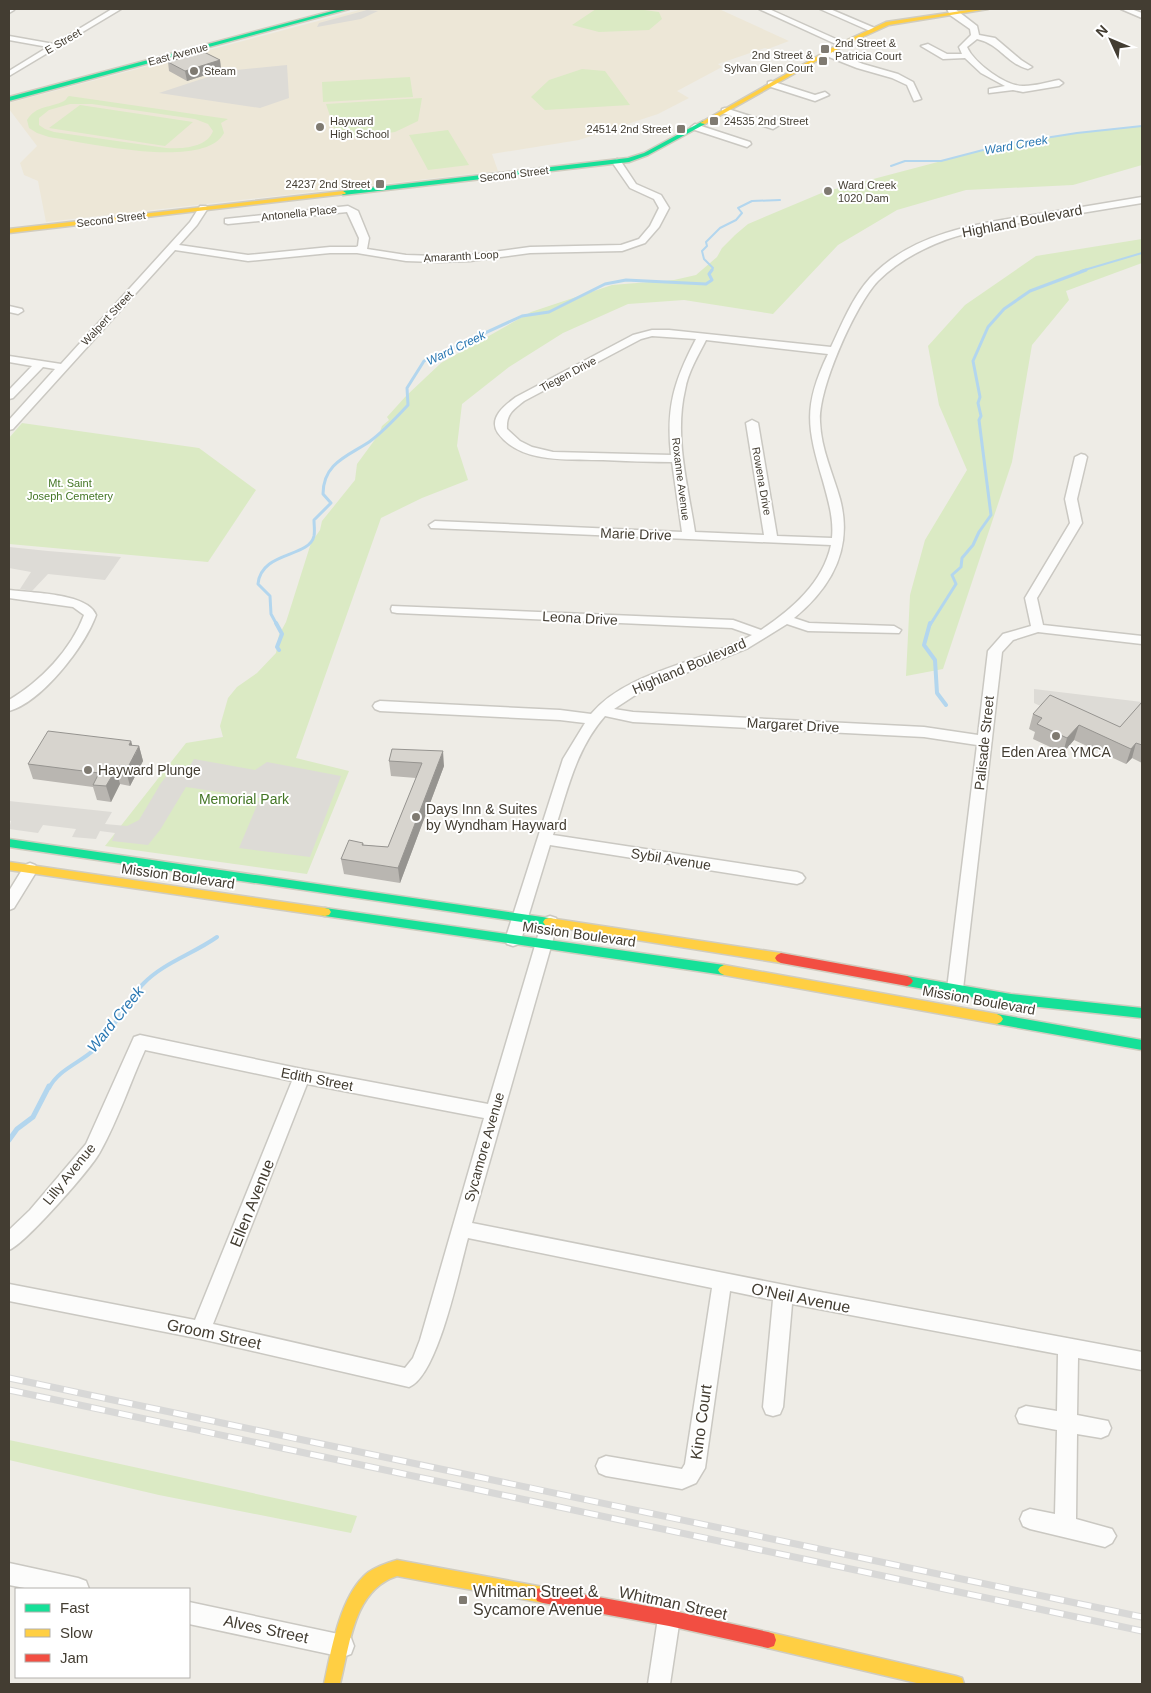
<svg xmlns="http://www.w3.org/2000/svg" width="1151" height="1693" font-family="Helvetica,sans-serif">
<style>
.education{fill:#ede7d7}
.green{fill:#dbeac4;fill-rule:evenodd}
.parking{fill:#dddbd6}
.lines{fill:none;stroke-linecap:round;stroke-linejoin:round}
.stream-far3{stroke:#b3d6ee;stroke-width:2}
.stream-far2{stroke:#b3d6ee;stroke-width:3}
.stream-far1{stroke:#b3d6ee;stroke-width:4}
.stream{stroke:#b3d6ee;stroke-width:5}
.street-casing{stroke:#cac8c2;stroke-width:3}
.fast-casing{stroke:#d0ccbf;stroke-width:3}
.slow-casing{stroke:#d0ccbf;stroke-width:3}
.jam-casing{stroke:#d0ccbf;stroke-width:3}
.street{fill:#fcfcfb;fill-rule:evenodd}
.fast{fill:#16e098;fill-rule:evenodd}
.slow{fill:#ffcf43;fill-rule:evenodd}
.jam{fill:#f24e42;fill-rule:evenodd}
.rail-casing{stroke:#d8d8d7;stroke-width:7}
.rail{stroke:#fff;stroke-width:5;stroke-dasharray:14;stroke-linecap:butt}
.wall{fill:#b9b6b1}
.shaded-wall{fill:#969490}
.building{fill:#d7d4ce;stroke:#969490}
.poi-dot{fill:#7f7a71;stroke:#fff;stroke-width:2}
.labels{text-anchor:middle;dominant-baseline:central;stroke-width:4;stroke-linejoin:round;paint-order:stroke}
.far-street-label{font-size:11px;fill:#433d32;stroke:#fff}
.far-poi-label{font-size:11px;fill:#433d32;stroke:#fff;text-anchor:start}
.far-park-label{font-size:11px;fill:#437625;stroke:#fff}
.far-water-label{font-size:12px;font-style:italic;fill:#2977b2;stroke:#fff}
.street-label{font-size:14px;fill:#433d32;stroke:#fff}
.poi-label{font-size:14px;fill:#433d32;stroke:#fff;text-anchor:start}
.park-label{font-size:14px;fill:#437625;stroke:#fff}
.water-label{font-size:15px;font-style:italic;fill:#2977b2;stroke:#fff}
.near-street-label{font-size:16px;fill:#433d32;stroke:#fff}
.near-poi-label{font-size:16px;fill:#433d32;stroke:#fff;text-anchor:start}
</style>
<rect width="100%" height="100%" fill="#eeece6"/>
<path class="education" d="M363 9H719L789 41 768 49 765 48 718 64 722 67 677 91 689 98 658 114 579 140 492 154 498 171 46 222 38 181 24 175 20 163 37 146 9 109V103Z"/>
<path class="green" d="M596 9H637L659 12 662 19 649 30 599 32 572 25Z
M582 69 605 71 630 105 545 110 531 97 549 80Z
M410 77 413 97 323 102 322 82Z
M69 96 228 119 221 123 224 133C204 171 84 142 49 137L37 133 29 128 27 120C36 105 51 108 64 101 66 100 67 97 69 96ZM70 104H92L195 119 208 124 213 131C207 148 181 149 166 148L54 132 45 129 39 125V118L49 110Z
M422 98 418 121 395 132 338 140 326 104Z
M80 105 193 122 165 146 49 128Z
M1142 126V165L1073 185 966 190 897 210 838 245 773 314 684 300 628 304 563 333 509 367 462 404 457 446 468 480 422 498 381 518 296 758 349 771 307 874 105 846 186 743 223 737 220 726 228 698 237 687 257 673 276 653 279 635 286 622 311 543 320 530 322 521 355 480 357 464 379 434 382 426 389 420 387 417 406 396 441 363 531 312 612 285 674 280 696 275 717 257 722 248 735 235 748 224 824 192 1006 144 1077 133Z
M448 130 469 165 428 170 409 135Z
M1142 239V263L1066 291 1069 300 1032 345 1012 462 943 669 906 676 910 595 925 540 967 470 939 405 928 346 965 305 1036 256Z
M22 423 199 448 256 490 208 562 9 544V438Z
M9 1440 47 1448 357 1516 351 1533 159 1495 9 1460Z"/>
<path class="parking" d="M367 10 378 11 361 19 317 27 319 23Z
M287 65 289 98 260 108 159 93 226 71Z
M9 547 48 551 121 557 105 580 48 574 32 591 20 589 31 572 9 568Z
M1034 689 1142 702 1115 742 1034 703Z
M194 759 255 770 267 762 341 776 310 857 239 848 260 798 186 787 160 830 148 845 112 841 115 833 100 831 96 839 72 837 76 829 43 825 38 833 9 829 11 821 9 820V801L112 812 105 824 127 826 139 820 161 783 176 764 189 767Z"/>
<g class="lines">
<path class="stream-far3" d="M891 166 905 161H941L1006 144 1077 133 1142 126
M711 271 713 268 704 259 702 251 707 246 706 242 720 228 736 220 742 213 738 208 752 201 780 200
M1081 271 1142 253"/>
<path class="stream-far2" d="M277 625 271 614 270 596 258 584C261 551 309 558 314 536 315 531 314 525 314 520L331 503 323 494C323 463 348 456 369 442 383 432 396 418 408 405L407 388 424 361 522 316 549 312 605 284 626 280 706 284 712 280 709 274 712 270
M930 625 956 584 952 575 961 567 962 558 973 545 979 532 991 515 979 420 981 416 978 403 980 397 973 361 988 327 1004 309 1030 291 1086 270"/>
<path class="stream-far1" d="M276 623 282 634 277 647 279 650
M930 623 924 645 935 660 937 693 946 705
M49 1088C59 1069 80 1063 95 1049 114 1030 124 1003 143 984 163 963 193 954 217 937"/>
<path class="stream" d="M9 1140 17 1129 33 1117 49 1086"/>
<g class="street-casing">
<path id="street" d="M9 9H13L14 10 9 13Z
M112 9H121L9 76V71L48 47 9 40V36L54 44Z
M759 9H769L847 44 840 46Z
M820 9H830L877 29 870 31Z
M947 9H955L977 26 979 35 995 38 1021 60 1032 67 1028 69C1006 63 1000 44 977 39L967 47C974 63 1006 87 1024 86 1035 86 1048 82 1059 80L1063 83 1059 86 1023 92 1013 90 989 93V89L1005 86 981 73 965 58 943 59 921 46 928 44 947 54H962L959 47 971 35 970 29 950 15Z
M1121 9H1131L1142 13V18Z
M824 51H830L863 64 898 74 913 82 921 99 914 101 907 85 892 78 857 68 824 55Z
M771 81 815 95 825 92 829 95 815 101 768 86V82Z
M725 108 772 123 782 118 786 121 773 129 722 113V109Z
M695 124 750 142 751 144 747 147 744 146 692 129 691 127Z
M617 159 620 160 636 184 661 195 669 208 659 227 645 243 622 251 530 253 470 261 436 262 406 261 357 253H330L248 261 175 250 13 429 9 430V420L55 369 43 367 13 398 9 399V390L32 366 9 362V356L61 364 190 222 200 206H206L208 208 197 225 179 245 248 255 330 247H356L358 246 359 238 347 212 228 224 225 223V219L348 206 358 211 369 238 367 249 406 255 436 256 470 255 530 247 621 245 639 239 650 226 659 208 654 199 630 188 612 162Z
M1142 197V203C1110 208 1077 214 1045 219 1008 225 970 229 935 244 914 253 894 265 878 281 855 305 818 389 820 422 821 449 833 474 840 499 853 548 832 587 794 618L809 623 894 626 901 630 899 633 808 631 787 624 748 648 643 690 614 709 633 712 924 727 978 735 988 651 1003 634 1031 626 1025 598 1070 523 1065 499 1075 457 1081 454 1085 455 1087 457 1077 499 1082 523 1037 598 1043 625 1142 636V644L1038 632 1013 640 1002 652 963 989 961 993 955 995 949 993 947 989 977 745 924 737 633 722 605 716C575 750 567 793 553 835L797 872 802 874 805 878 802 882 797 884 550 845 521 940 519 944 513 946 507 944 505 940 563 759 585 723 560 720 380 711 375 709 373 706 375 703 380 701 560 710 591 714C628 670 703 663 752 635L732 628 397 613 392 612 391 609 392 606 733 620 761 630C791 610 823 583 831 545L431 528 429 525 435 521 682 532 672 462C649 462 626 461 603 460 570 459 520 464 498 433 488 418 505 405 516 397L633 335 652 330H669L831 347C842 324 852 298 870 278 915 229 990 222 1052 212 1082 207 1112 202 1142 197ZM652 336 696 339C674 381 666 407 671 455L553 452 532 447 520 441 507 429C506 414 513 410 524 401L641 339ZM706 340 828 354C803 406 807 427 823 481 828 500 834 518 832 538L777 536 758 423 752 420 746 423 764 535 695 532C688 486 674 437 685 390 688 372 698 356 706 340Z
M9 306 22 309 23 311 18 314 9 312Z
M9 590C31 593 88 593 96 615 85 646 42 702 9 711V700C40 682 71 650 84 615L73 607 9 598Z
M30 863 35 865 38 869 14 908 9 910V891L25 865Z
M550 916 556 918 558 922 472 1223 815 1291 1142 1352V1370L1078 1358 1077 1415 1108 1421 1111 1428 1108 1435 1101 1438 1077 1434 1076 1519 1112 1529 1116 1536 1112 1543 1105 1547 1030 1529 1023 1526 1020 1519 1023 1512 1030 1509 1055 1514 1057 1430 1019 1423 1016 1416 1019 1409 1026 1406 1057 1411 1058 1354 792 1304 783 1407 780 1414 773 1416 766 1414 763 1407 773 1300 730 1291 705 1468 696 1483 682 1489 606 1476 599 1473 596 1466 599 1459 606 1456 682 1469 685 1464 712 1288 468 1238C459 1270 438 1376 409 1387L201 1339 9 1301V1284L195 1320 292 1081 145 1050C130 1083 118 1120 100 1152 91 1169 24 1245 9 1250V1230L30 1210 86 1144 134 1037 140 1035 302 1069 488 1104 542 922 544 918ZM307 1084 484 1118 420 1340 413 1358 405 1368 213 1324Z
M9 1563 78 1578 86 1581 89 1589H30L9 1585Z
M189 1602 343 1635 351 1638 354 1646 351 1654 343 1657 189 1624Z
M669 1607 677 1610 680 1618 670 1684H648L658 1618 661 1610Z"/>
</g>
<g class="fast-casing">
<path id="fast" d="M340 9H349L9 101V97Z
M703 121 705 122V124L648 155 629 162 343 195 340 193 343 191 628 158 644 153Z
M9 839 549 918 553 919 555 922 553 925 549 926 9 847Z
M325 908 724 965 728 967 730 970 728 973 724 975 325 916 321 915 319 912 321 909Z
M907 976 1011 994 1142 1008V1018L1011 1004 907 986 903 984 901 981 903 978Z
M997 1014 1142 1040V1050L997 1024 993 1022 991 1019 993 1016Z"/>
</g>
<g class="slow-casing">
<path id="slow" d="M975 9H988L889 25 845 45 705 124 700 123 841 43 886 22Z
M343 191 346 193 345 194 9 233V229Z
M9 862 325 908 329 909 331 912 329 915 325 916 9 870Z
M549 918 781 953 785 955 787 958 785 961 781 963 549 926 545 925 543 922 545 919Z
M724 965 997 1014 1001 1016 1003 1019 1001 1022 997 1024 724 975 720 973 718 970 720 967Z
M397 1560 543 1587 549 1589 551 1595 549 1601 543 1603 397 1576C353 1590 350 1646 340 1684H324C331 1652 339 1601 363 1577 371 1568 385 1564 397 1560Z
M768 1632 956 1676 962 1678 964 1684H921L768 1648 762 1646 760 1640 762 1634Z"/>
</g>
<g class="jam-casing">
<path id="jam" d="M781 953 907 976 911 978 913 981 911 984 907 986 781 963 777 961 775 958 777 955Z
M543 1587 669 1610 768 1632 774 1634 776 1640 774 1646 768 1648 669 1626 543 1603 537 1601 535 1595 537 1589Z"/>
</g>
<use href="#street" class="street"/>
<use href="#fast" class="fast"/>
<use href="#slow" class="slow"/>
<use href="#jam" class="jam"/>
<g class="rail-casing">
<path id="rail" d="M9 1378 1142 1617
M9 1390 1142 1631"/>
</g>
<use href="#rail" class="rail"/>
</g>
<path class="wall" d="M220 60 221 70 187 81 169 71 168 62Z
M1142 702V763L1132 758 1126 764 1074 740 1063 753 1033 739 1035 732 1029 729 1033 714 1120 727Z
M131 741 132 745 139 746 143 761 130 786 120 784 111 802 97 800 93 787 33 779 28 764Z
M392 749 444 766 400 883 344 874 341 859 363 843 364 845 388 847 416 778 391 776 389 761Z"/>
<path class="shaded-wall" d="M220 60 221 70 187 81 185 71Z
M1079 725 1074 740 1063 753 1067 738Z
M131 741 135 755 139 746 143 761 130 786 126 771 129 745Z
M1136 743 1132 758 1126 764 1131 749Z
M443 751 444 766 400 883 398 868Z
M116 769 120 784 111 802 106 786Z"/>
<path class="building" d="M202 51 220 60 185 71 168 62Z
M1050 695 1120 727 1142 702V745L1136 743 1131 749 1079 725 1067 738 1037 724 1042 718 1033 714Z
M48 731 131 741 129 745 139 746 126 771 116 769 106 786 93 785 99 773 28 764Z
M392 749 443 751 398 868 341 859 349 840 363 843 362 845 388 847 422 763 389 761Z"/>
<g class="poi-dot">
<rect x="820" y="44" width="10" height="10" rx="2.5"/>
<rect x="818" y="56" width="10" height="10" rx="2.5"/>
<circle cx="194" cy="71" r="5"/>
<rect x="709" y="116" width="10" height="10" rx="2.5"/>
<circle cx="320" cy="127" r="5"/>
<rect x="676" y="124" width="10" height="10" rx="2.5"/>
<rect x="375" y="179" width="10" height="10" rx="2.5"/>
<circle cx="828" cy="191" r="5"/>
<circle cx="1056" cy="736" r="5"/>
<circle cx="88" cy="770" r="5"/>
<circle cx="416" cy="817" r="5"/>
<rect x="458" y="1595" width="10" height="10" rx="2.5"/>
</g>
<g class="labels">
<g class="far-street-label">
<text transform="translate(63 41) rotate(-30)">E Street</text>
<text transform="translate(178 54) rotate(-15)">East Avenue</text>
<text transform="translate(514 174) rotate(-7)">Second Street</text>
<text transform="translate(299 213) rotate(-6)">Antonella Place</text>
<text transform="translate(111 219) rotate(-7)">Second Street</text>
<text transform="translate(461 256) rotate(-3)">Amaranth Loop</text>
<text transform="translate(107 318) rotate(-47)">Walpert Street</text>
<text transform="translate(568 374) rotate(-28)">Tiegen Drive</text>
<text transform="translate(681 479) rotate(83)">Roxanne Avenue</text>
<text transform="translate(762 481) rotate(80)">Rowena Drive</text>
</g>
<g class="far-poi-label">
<text x="835" y="43">2nd Street &amp;<tspan x="835" dy="13">Patricia Court</tspan></text>
<text x="813" y="55" text-anchor="end">2nd Street &amp;<tspan x="813" dy="13">Sylvan Glen Court</tspan></text>
<text x="204" y="71">Steam</text>
<text x="330" y="121">Hayward<tspan x="330" dy="13">High School</tspan></text>
<text x="724" y="121">24535 2nd Street</text>
<text x="671" y="129" text-anchor="end">24514 2nd Street</text>
<text x="370" y="184" text-anchor="end">24237 2nd Street</text>
<text x="838" y="185">Ward Creek<tspan x="838" dy="13">1020 Dam</tspan></text>
</g>
<g class="far-park-label">
<text x="70" y="483">Mt. Saint<tspan x="70" dy="13">Joseph Cemetery</tspan></text>
</g>
<g class="far-water-label">
<text transform="translate(1016 145) rotate(-10)">Ward Creek</text>
<text transform="translate(456 348) rotate(-26)">Ward Creek</text>
</g>
<g class="street-label">
<text transform="translate(1022 221) rotate(-11)">Highland Boulevard</text>
<text transform="translate(636 534) rotate(2)">Marie Drive</text>
<text transform="translate(580 618) rotate(3)">Leona Drive</text>
<text transform="translate(689 666) rotate(-23)">Highland Boulevard</text>
<text transform="translate(793 725) rotate(3)">Margaret Drive</text>
<text transform="translate(984 743) rotate(-84)">Palisade Street</text>
<text transform="translate(671 859) rotate(9)">Sybil Avenue</text>
<text transform="translate(178 876) rotate(8)">Mission Boulevard</text>
<text transform="translate(579 934) rotate(8)">Mission Boulevard</text>
<text transform="translate(979 1000) rotate(10)">Mission Boulevard</text>
<text transform="translate(317 1079) rotate(11)">Edith Street</text>
<text transform="translate(484 1147) rotate(-74)">Sycamore Avenue</text>
<text transform="translate(69 1174) rotate(-51)">Lilly Avenue</text>
</g>
<g class="poi-label">
<text x="1056" y="752" text-anchor="middle">Eden Area YMCA</text>
<text x="98" y="770">Hayward Plunge</text>
<text x="426" y="809">Days Inn &amp; Suites<tspan x="426" dy="16">by Wyndham Hayward</tspan></text>
</g>
<g class="park-label">
<text x="244" y="799">Memorial Park</text>
</g>
<g class="water-label">
<text transform="translate(115 1019) rotate(-51)">Ward Creek</text>
</g>
<g class="near-street-label">
<text transform="translate(252 1203) rotate(-68)">Ellen Avenue</text>
<text transform="translate(801 1298) rotate(11)">O'Neil Avenue</text>
<text transform="translate(214 1334) rotate(12)">Groom Street</text>
<text transform="translate(701 1422) rotate(-82)">Kino Court</text>
<text transform="translate(673 1603) rotate(12)">Whitman Street</text>
<text transform="translate(266 1629) rotate(12)">Alves Street</text>
</g>
<g class="near-poi-label">
<text x="473" y="1591">Whitman Street &amp;<tspan x="473" dy="18">Sycamore Avenue</tspan></text>
</g>
</g>
<rect width="1151" height="1693" fill="none" stroke="#433d32" stroke-width="20"/>
<rect x="15" y="1588" width="175" height="90" fill="#ffffff" stroke="#b4b1ad"/>
<rect x="25" y="1604" width="25" height="8" fill="#16e098" stroke="#b4b1ad"/>
<text x="60" y="1613" font-size="15" fill="#433d32">Fast</text>
<rect x="25" y="1629" width="25" height="8" fill="#ffcf43" stroke="#b4b1ad"/>
<text x="60" y="1638" font-size="15" fill="#433d32">Slow</text>
<rect x="25" y="1654" width="25" height="8" fill="#f24e42" stroke="#b4b1ad"/>
<text x="60" y="1663" font-size="15" fill="#433d32">Jam</text>
<g transform="translate(1111 40) rotate(314)" stroke="#ffffff" stroke-width="4" paint-order="stroke">
<path d="M0-4L9 19L0 12L-9 19Z" fill="#433d32"/>
<text y="-8" font-size="14" font-weight="bold" text-anchor="middle" fill="#433d32">N</text>
</g>
</svg>
